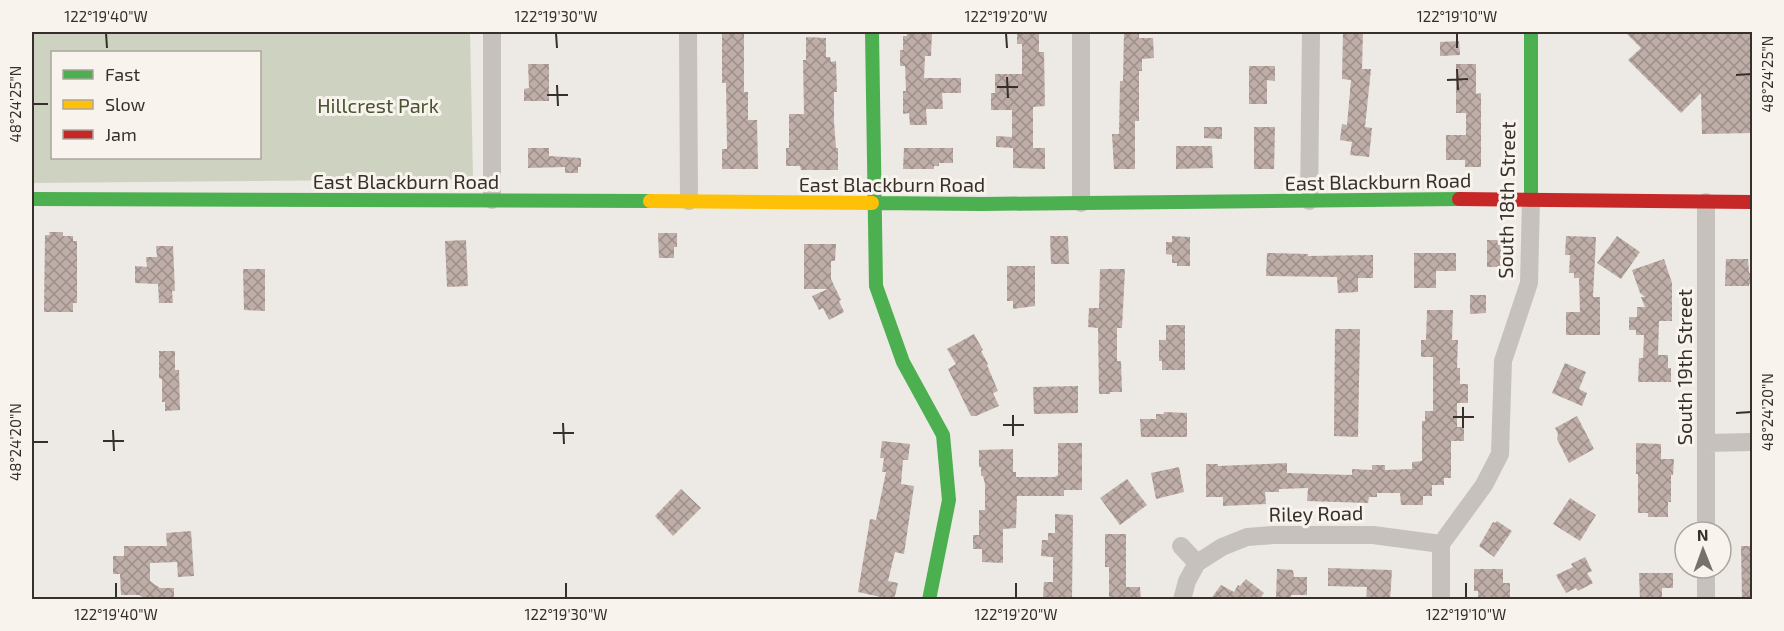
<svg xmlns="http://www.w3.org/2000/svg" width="1784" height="631" font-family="'Exo 2',sans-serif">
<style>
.park{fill:#ced2c0;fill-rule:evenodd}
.building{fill:url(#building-cross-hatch)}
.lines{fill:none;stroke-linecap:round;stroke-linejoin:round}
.street{stroke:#c6c1bd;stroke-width:18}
.fast{stroke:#4caf50;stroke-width:14}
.slow{stroke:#ffc107;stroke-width:14}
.jam{stroke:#c62828;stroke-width:14}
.ticks{fill:none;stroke:#372f2b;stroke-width:2}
.labels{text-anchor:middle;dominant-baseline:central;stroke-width:6;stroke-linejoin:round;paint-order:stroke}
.park-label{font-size:20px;fill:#475331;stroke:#f9f3ed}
.street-label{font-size:20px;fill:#372f2b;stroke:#f9f3ed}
.neatline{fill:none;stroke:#372f2b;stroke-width:2}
.ticks-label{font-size:15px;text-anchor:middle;fill:#372f2b}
</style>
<defs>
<pattern id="building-cross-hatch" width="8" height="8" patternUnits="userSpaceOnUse" patternTransform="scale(1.5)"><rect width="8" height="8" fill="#bfaea8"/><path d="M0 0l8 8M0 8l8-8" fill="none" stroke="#9c8e89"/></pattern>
</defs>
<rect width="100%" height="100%" fill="#ede9e4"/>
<path class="park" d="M32 32H470L473 179 32 183ZM52 52H260V158H52Z"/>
<path class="building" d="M722 32H744V92H748V120H757L758 169H722V149H727L726 83H722Z
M907 32H932L931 56H925L924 78H961V93H942L943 109H926L927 125H910L909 113 903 114V91H906L905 66H900V50H903V36H907Z
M1017 32H1039V52H1044L1045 106 1033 107V148H1045V169L1013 168V148L996 147V136L1012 137V110H991V93H995V74H1022V44H1017Z
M1124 32H1139V38H1153L1154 58 1142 59V71H1139V121H1135V169H1114L1112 134H1119L1120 81H1123Z
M1343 32H1363L1362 69H1371L1365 127 1372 128 1369 157 1350 155 1352 142 1340 140 1342 124 1347 125 1351 80 1342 79Z
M1625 32H1752V133L1702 134 1701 93 1681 113 1628 60 1641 48Z
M806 37 826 38V57H830L831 62 836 61 837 92H834V122L836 148H838V170H801L800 166H786V148H789V114H804L803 60H806Z
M1459 41 1460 55 1440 56V42Z
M528 64H549V101H524V89L529 88Z
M1456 64H1476V94L1481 93V167H1465V160H1446V135H1466V113H1456Z
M1249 66H1275V81L1267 80V104H1249Z
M1204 127H1222V139L1204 138Z
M1254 127H1275L1274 169H1254Z
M1176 146H1212L1213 168 1176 169Z
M528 148H549V156L581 158V167H578V173H565V167L528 168Z
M904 148H953V163H939V166H934V169H903Z
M49 232H63V236H73V241H77V303H73V312H44L45 235H50Z
M658 233H677V247H674V258H659Z
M1050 236H1068L1069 264H1051Z
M1172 236 1190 237V266H1177V263H1172V255L1166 254V242H1172Z
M1566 236 1596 237 1593 297H1600V335H1566V312H1580L1579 278H1574V273H1569L1570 255H1565Z
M1617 236 1640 252 1621 279 1597 263Z
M466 240 468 286 447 287 445 241Z
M1487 240H1506V267H1487Z
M804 244H836L835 261H831V279L841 300 839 301 844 312 829 320 823 308 819 310 812 296 828 289H804Z
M156 246H173L175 291H172L173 303H159L158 284 135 283V266L147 267 146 257H157Z
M1267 253 1308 254V256L1373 255V278H1358V292L1338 293 1337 277 1266 276Z
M1414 253H1456V271H1436V288H1414Z
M1664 259 1672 283V321H1659L1658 355H1668V368H1671V382H1638L1639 358H1643L1644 335H1636V330H1629V317H1637V307H1645L1641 297H1645L1640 293 1632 270Z
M1726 259H1748L1749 273H1752V284H1749V286H1725Z
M1007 266H1035V306L1013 309V301H1007Z
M243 269H265V311L244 310Z
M1100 269H1125L1122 328H1117V361H1121L1122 392H1110V394H1099L1098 328 1088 327 1089 308H1099Z
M1470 295H1486V313L1470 314Z
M1427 310H1453L1452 340H1458L1457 368H1460V384H1468V403H1457V427H1464V441H1451V478H1444V485H1432V496H1423V505H1401L1400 493H1377V497H1369L1368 503 1307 501 1308 488 1279 489V492H1265L1266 504 1223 506V497H1206V464H1218V466L1287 463V473L1352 475V469L1372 470V465H1385V470L1412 469V462L1422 461V421H1425V411H1433V357H1421V340H1426Z
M1166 325H1185V370H1162V361H1159V340H1166Z
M1335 329H1360L1358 437 1334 436Z
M974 334 983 350 981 351 988 364 987 365 998 391 993 393 999 406 976 416H971L948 369 956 364 947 349Z
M159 351H175V370H179L180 410 165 411V402H162V379L159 378Z
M1565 363 1586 372 1579 389 1587 393 1582 406 1552 393Z
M1078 386V413L1034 414 1033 387Z
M1164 412 1187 413V437H1141L1140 419H1156V414H1164Z
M1577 416 1594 449 1569 463 1557 439 1558 434 1555 428Z
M882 441 910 444 908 460H903L901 484 914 486 904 554 895 552 888 581 898 583 894 600 858 592 870 519 876 520 886 472H882L884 458H880Z
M1058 443H1082V490H1064V496H1017L1016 528 1003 529V563L982 562V549H973V535H979V510H985V484L983 476H981V467H979V450L1013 449V472H1016V477H1055L1058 475Z
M1636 443 1661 444V459H1674L1673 475H1671V502H1668V517H1648V513H1638V474H1636Z
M1179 467 1184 492 1156 499 1151 473Z
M1127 479 1147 505 1120 525 1100 498Z
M681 489 701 508 673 536 655 516Z
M1570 498 1596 515 1580 541 1553 524Z
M1055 514 1073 515 1072 598 1043 597 1044 582H1053V557L1041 556 1042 540H1048V533H1055Z
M1497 521 1512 531 1494 557 1479 546 1493 522 1495 523Z
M191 531 194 576 178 577 177 562 150 563V581L160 588H174V600H148L139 595H121L120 574H113V556H124V546H167L166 533Z
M1105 534H1126V587H1140L1141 600H1109V567H1105Z
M1741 546H1752V600H1742Z
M1585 557 1592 571 1587 573 1593 583 1578 591 1576 588 1566 593 1556 575 1573 567 1571 564Z
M1328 568 1392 570 1390 600H1366L1367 587 1328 586Z
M1277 569 1293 570 1294 577H1307V595H1291V600H1276Z
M1474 569H1503V583H1510V600H1478V591H1474Z
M1639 573H1673V588H1662V600H1640Z
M1246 579 1264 593 1259 600H1210L1221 585 1234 592 1238 585 1240 586Z"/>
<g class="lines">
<path class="street" d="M688 32 689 201
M1081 32V203
M492 200V32
M1309 201 1311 32
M1706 202V532
M1706 443 1752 442
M1181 546 1197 563
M1182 600 1187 581 1197 563 1222 547 1247 537 1274 535H1373L1441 544
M1441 600V544L1484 485 1500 454 1503 361 1529 283 1531 200
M1706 600V568"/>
<path class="fast" d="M872 32 876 286 903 362 943 435 949 500 929 600
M1531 32V200
M32 199 650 201
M872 203 981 204 1459 199"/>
<path class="slow" d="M650 201 872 203"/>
<path class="jam" d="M1459 199 1752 202"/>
</g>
<path class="ticks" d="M106 33 107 48M556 33 557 48M1006 33 1007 48M1457 33V48M1457 69 1458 90M1736 75 1751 74M1007 77 1008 98M1447 80 1468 79M557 85 558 106M997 87H1018M547 95H568M33 104H48M1463 407V428M1736 413 1751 412M1013 415V436M1453 417H1474M563 423 564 444M1003 425H1024M113 430 114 451M553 433H574M103 441H124M33 442H48M116 583V598M566 583V598M1016 583V598M1466 583V598"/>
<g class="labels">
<g class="park-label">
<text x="378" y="105">Hillcrest Park</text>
</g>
<g class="street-label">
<text x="406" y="181">East Blackburn Road</text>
<text transform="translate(1378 181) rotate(-1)">East Blackburn Road</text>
<text x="892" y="184">East Blackburn Road</text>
<text transform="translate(1506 200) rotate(-89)">South 18th Street</text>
<text transform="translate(1684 367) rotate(-90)">South 19th Street</text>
<text transform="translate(1316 513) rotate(-1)">Riley Road</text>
</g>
</g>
<rect width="1784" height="631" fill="none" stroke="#f9f3ed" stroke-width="66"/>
<rect x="51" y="51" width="210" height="108" fill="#f9f3ed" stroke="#aba59f" stroke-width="1.5"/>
<rect x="63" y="70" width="30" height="9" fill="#4caf50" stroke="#aba59f" stroke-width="1.5"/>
<text x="105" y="81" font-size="18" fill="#372f2b">Fast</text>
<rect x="63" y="100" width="30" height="9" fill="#ffc107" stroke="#aba59f" stroke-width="1.5"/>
<text x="105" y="111" font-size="18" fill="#372f2b">Slow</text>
<rect x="63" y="130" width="30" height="9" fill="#c62828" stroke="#aba59f" stroke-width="1.5"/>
<text x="105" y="141" font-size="18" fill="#372f2b">Jam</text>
<g transform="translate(1703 550) rotate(359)"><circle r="28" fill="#f9f3ed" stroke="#aba59f" stroke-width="1.5"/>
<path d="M0-4.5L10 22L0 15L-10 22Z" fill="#77706c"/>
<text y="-9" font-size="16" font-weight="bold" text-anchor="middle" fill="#372f2b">N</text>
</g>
<rect x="33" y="33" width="1718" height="565" class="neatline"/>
<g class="ticks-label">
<text x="106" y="22">122°19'40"W</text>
<text x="556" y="22">122°19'30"W</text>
<text x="1006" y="22">122°19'20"W</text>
<text x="1457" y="22">122°19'10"W</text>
<text transform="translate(1768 74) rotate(-90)" y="5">48°24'25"N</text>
<text transform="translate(16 104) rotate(-90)" y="5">48°24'25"N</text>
<text transform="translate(1768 412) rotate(-90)" y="5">48°24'20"N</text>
<text transform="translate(16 442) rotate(-90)" y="5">48°24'20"N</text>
<text x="116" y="620">122°19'40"W</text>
<text x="566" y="620">122°19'30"W</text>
<text x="1016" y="620">122°19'20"W</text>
<text x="1466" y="620">122°19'10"W</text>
</g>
</svg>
